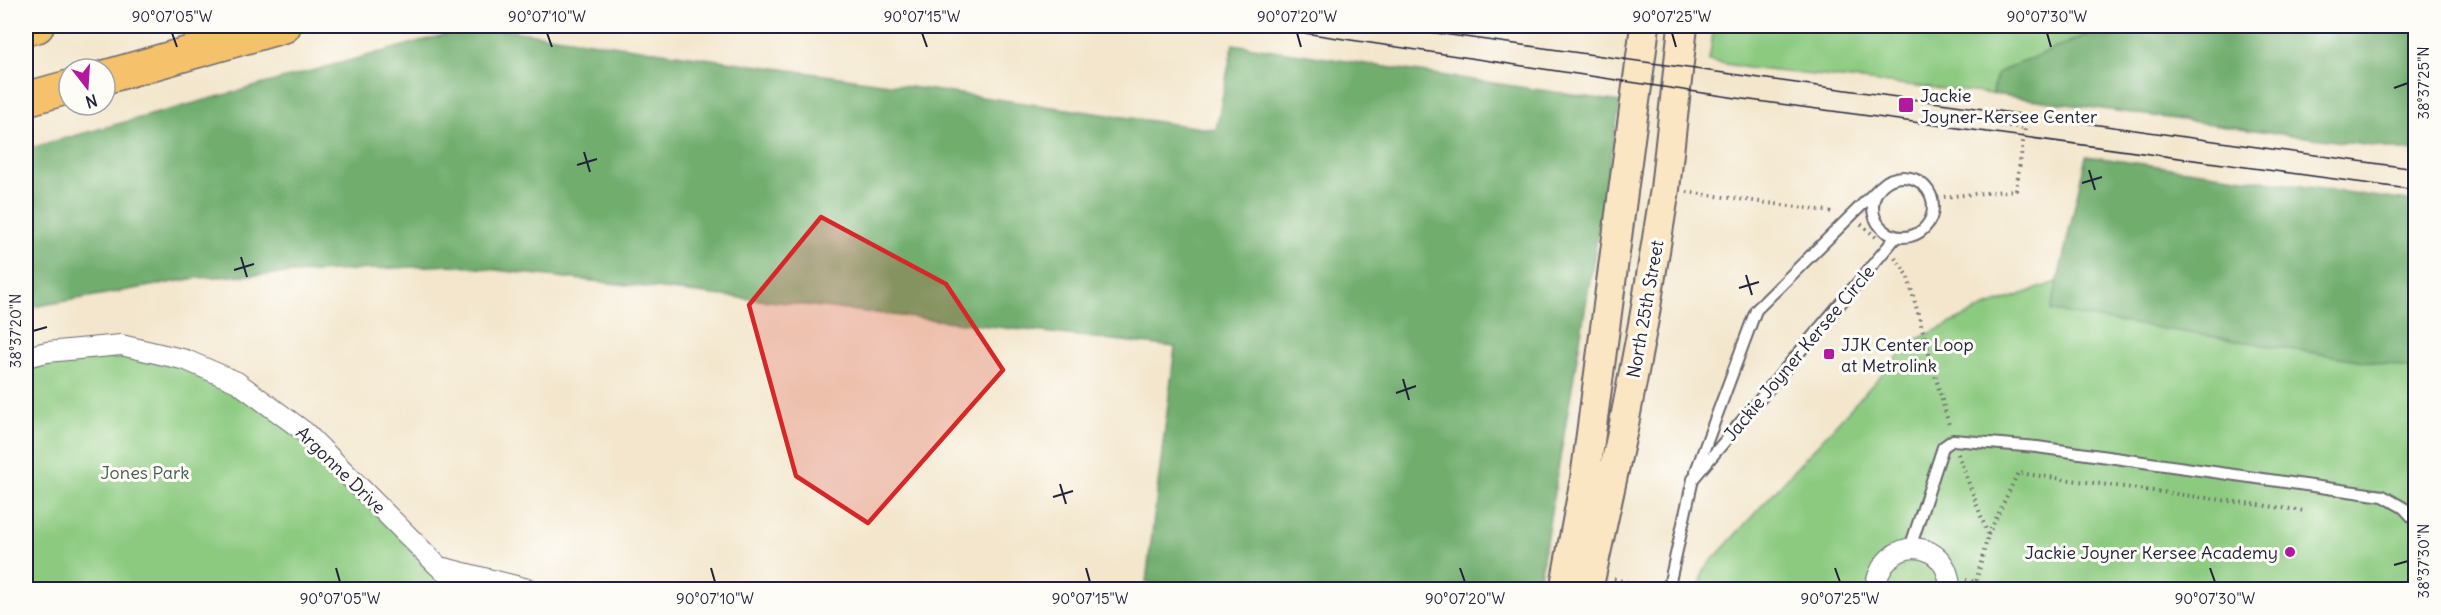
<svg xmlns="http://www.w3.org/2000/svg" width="2441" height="615" font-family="Delius,sans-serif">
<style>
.green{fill:#8cca80;stroke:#57765e;stroke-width:1.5}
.forest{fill:#71ae6e;stroke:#4a6854;stroke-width:1.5}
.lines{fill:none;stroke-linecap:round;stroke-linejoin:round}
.lane-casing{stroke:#6b676e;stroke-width:14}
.street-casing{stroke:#6b676e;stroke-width:22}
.secondary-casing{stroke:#6b676e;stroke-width:32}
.highway-casing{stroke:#6b676e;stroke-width:36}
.path{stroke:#6b676e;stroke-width:4;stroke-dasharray:1.5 4.5;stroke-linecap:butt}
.lane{stroke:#fff;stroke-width:10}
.street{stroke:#fff;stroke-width:20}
.secondary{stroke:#fbe6c4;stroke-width:28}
.highway{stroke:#f5c16b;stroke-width:33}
.tram{stroke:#22223b;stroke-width:1.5}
.marked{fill:#d62828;fill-opacity:0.2;stroke:#d62828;stroke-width:4.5;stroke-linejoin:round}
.ticks{fill:none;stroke:#22223b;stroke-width:2}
.poi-dot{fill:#b5179e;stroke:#fdfcf7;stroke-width:2}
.labels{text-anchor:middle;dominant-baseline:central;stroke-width:6;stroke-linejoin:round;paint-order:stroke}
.poi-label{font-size:18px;fill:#22223b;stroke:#fdfcf7;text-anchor:start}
.street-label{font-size:18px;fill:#22223b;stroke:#fdfcf7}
.park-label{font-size:18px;fill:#475d53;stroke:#fdfcf7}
.neatline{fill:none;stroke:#22223b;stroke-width:2}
.ticks-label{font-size:15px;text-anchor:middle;fill:#22223b}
</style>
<rect width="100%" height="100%" fill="#fdfcf7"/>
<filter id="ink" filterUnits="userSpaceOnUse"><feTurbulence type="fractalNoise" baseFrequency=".0167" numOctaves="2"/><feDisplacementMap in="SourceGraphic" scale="12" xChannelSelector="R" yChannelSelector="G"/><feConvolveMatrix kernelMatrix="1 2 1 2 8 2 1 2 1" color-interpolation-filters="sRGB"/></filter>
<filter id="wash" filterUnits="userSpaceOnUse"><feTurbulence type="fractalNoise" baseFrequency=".008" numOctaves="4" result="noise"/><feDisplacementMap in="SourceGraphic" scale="24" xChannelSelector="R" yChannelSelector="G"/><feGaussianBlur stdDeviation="1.35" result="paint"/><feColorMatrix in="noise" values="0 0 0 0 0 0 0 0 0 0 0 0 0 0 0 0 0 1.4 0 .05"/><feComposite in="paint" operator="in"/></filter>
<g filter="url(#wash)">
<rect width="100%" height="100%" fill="#f3e6cc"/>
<path class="green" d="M1714 26H2108L1997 73 1993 94 1748 68 1709 61Z
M2077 275 2415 322V589L1699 590 1704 569 1911 342 1985 307Z
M121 345 237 382 466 589H26V357Z"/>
<path class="forest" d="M476 26 1216 130 1233 44 1620 102 1538 589 1212 590 1146 582 1175 347 451 265 196 278 26 308V149Z
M2108 26H2415V152L1993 94 1997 73Z
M2086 156 2415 202V369L2051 311Z"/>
</g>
<g filter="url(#ink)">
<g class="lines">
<g class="lane-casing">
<path id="lane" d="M1873 207a30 30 0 1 1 60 0a30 30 0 1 1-60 0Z
M1696 471 1756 310 1880 187
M1910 548 1943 447 1953 440 2037 447 2383 496 2404 508 2416 521
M1668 590 1693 479 1896 237"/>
</g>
<g class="street-casing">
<path id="street" d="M26 357 47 352 121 345 186 360 237 382 305 432 439 567 466 590
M444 568 532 590
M1875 590C1882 533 1950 536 1950 590"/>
</g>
<g class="secondary-casing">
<path id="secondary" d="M1567 590 1566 580 1585 479 1645 26
M1588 590 1623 429 1644 319 1665 189 1683 26"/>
</g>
<g class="highway-casing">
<path id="highway" d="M26 29 37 26
M105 77 284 26
M26 99 69 87"/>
</g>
<path class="path" d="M1687 192 1834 212
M1932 198 2016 190 2025 128 1993 124
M1861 224 1878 239
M1895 258 1907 274 1949 425
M1958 454 1988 535 1976 582 1966 580
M1988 535 2018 473 2305 511
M1614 579 1652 588"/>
<use href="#lane" class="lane"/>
<use href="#street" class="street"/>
<use href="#secondary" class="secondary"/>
<use href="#highway" class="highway"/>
<path class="tram" d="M1258 26 1743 99 2416 190
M1386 26 2416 169"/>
</g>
</g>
<path class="marked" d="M821 217 946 284 1003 370 868 523 796 476 749 305Z"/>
<path class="ticks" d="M172 33 177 47M547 33 552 47M922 33 927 47M1297 33 1301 47M1672 33 1676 47M2047 33 2051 47M2394 88 2408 83M584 152 590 172M577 165 597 159M2089 170 2095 190M2082 183 2102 177M241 257 247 277M234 270 254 264M1746 275 1752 295M1739 288 1759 282M33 331 47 327M1403 379 1409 400M1396 393 1416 386M1060 484 1066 504M1053 497 1073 491M2394 565 2408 561M336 568 340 582M711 568 715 582M1086 568 1090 582M1460 568 1465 582M1835 568 1840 582M2210 568 2215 582"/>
<g class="poi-dot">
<rect x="1898" y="97" width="16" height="16" rx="3"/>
<rect x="1823" y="348" width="12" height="12" rx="3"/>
<circle cx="2290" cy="552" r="6"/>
</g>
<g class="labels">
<g class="poi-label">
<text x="1920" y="95">Jackie<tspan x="1920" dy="21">Joyner-Kersee Center</tspan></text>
<text x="1841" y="344">JJK Center Loop<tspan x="1841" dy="21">at Metrolink</tspan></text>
<text x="2278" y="552" text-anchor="end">Jackie Joyner Kersee Academy</text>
</g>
<g class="street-label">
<text transform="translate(1645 309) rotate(-80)">North 25th Street</text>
<text transform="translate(1799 353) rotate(-50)">Jackie Joyner Kersee Circle</text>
<text transform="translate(341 470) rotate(44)">Argonne Drive</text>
</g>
<g class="park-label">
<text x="145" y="472">Jones Park</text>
</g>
</g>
<rect width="2441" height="615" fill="none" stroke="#fdfcf7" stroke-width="66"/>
<g transform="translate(87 87) rotate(163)"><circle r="28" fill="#fdfcf7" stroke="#a5a5ac" stroke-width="1.5"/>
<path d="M0-4.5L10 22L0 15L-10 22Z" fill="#b5179e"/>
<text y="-9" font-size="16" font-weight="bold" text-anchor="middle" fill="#22223b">N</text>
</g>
<rect x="33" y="33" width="2375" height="549" class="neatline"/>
<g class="ticks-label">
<text x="172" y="22">90°07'05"W</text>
<text x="547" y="22">90°07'10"W</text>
<text x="922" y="22">90°07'15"W</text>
<text x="1297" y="22">90°07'20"W</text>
<text x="1672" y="22">90°07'25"W</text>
<text x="2047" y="22">90°07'30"W</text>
<text transform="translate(2424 83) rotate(-90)" y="5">38°37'25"N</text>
<text transform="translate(16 331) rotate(-90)" y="5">38°37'20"N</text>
<text transform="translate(2424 561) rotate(-90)" y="5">38°37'30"N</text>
<text x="340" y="604">90°07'05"W</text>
<text x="715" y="604">90°07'10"W</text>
<text x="1090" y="604">90°07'15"W</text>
<text x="1465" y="604">90°07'20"W</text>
<text x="1840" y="604">90°07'25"W</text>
<text x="2215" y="604">90°07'30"W</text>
</g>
</svg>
